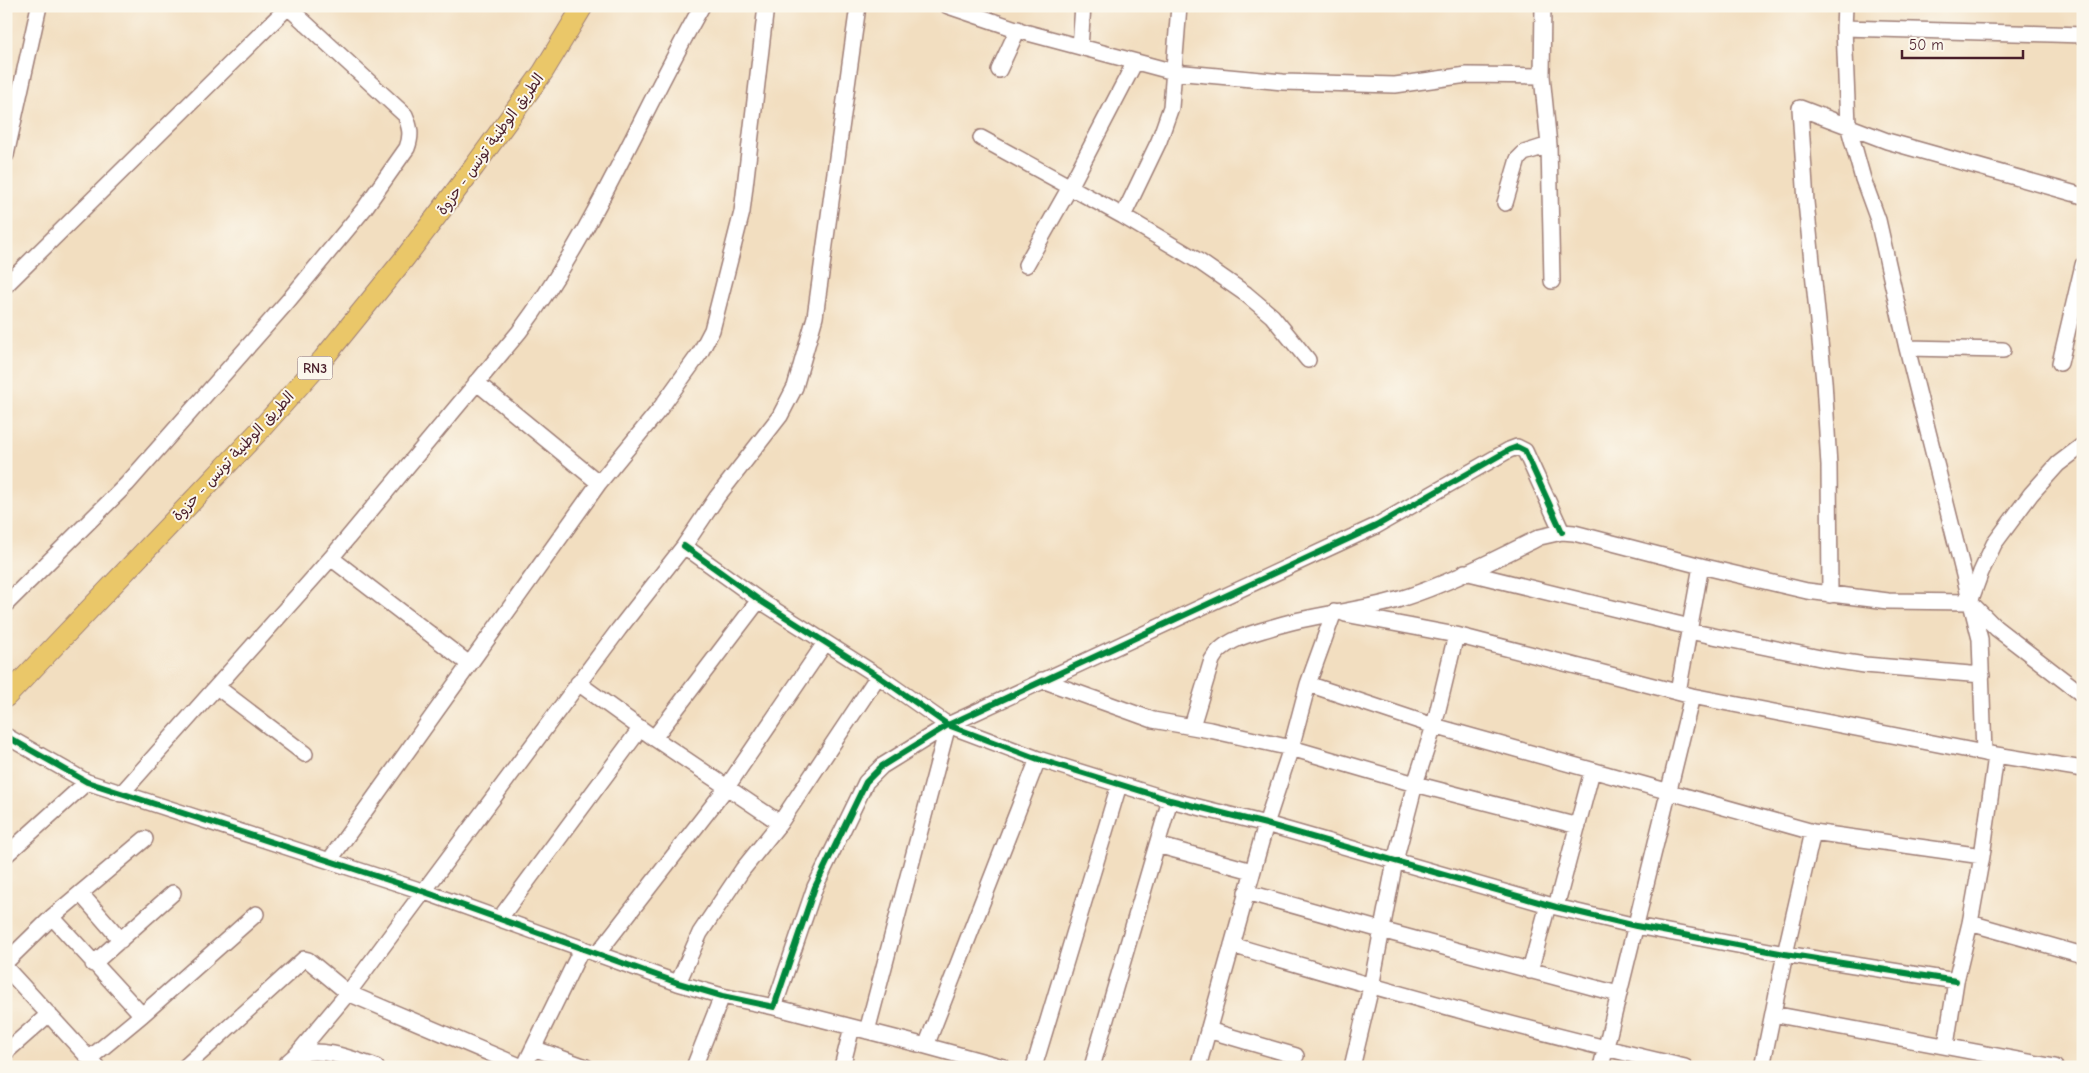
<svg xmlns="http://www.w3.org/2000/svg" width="2089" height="1073" font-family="'Comic Neue','Playpen Sans Arabic',sans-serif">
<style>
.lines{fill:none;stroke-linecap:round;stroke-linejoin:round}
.minor-casing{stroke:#9e7e76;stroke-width:18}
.major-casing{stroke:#9e7e76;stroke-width:22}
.minor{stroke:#fff;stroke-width:15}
.major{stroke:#eac769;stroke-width:20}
.cycleway-casing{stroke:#fbf7ec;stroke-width:9}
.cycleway{stroke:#00873e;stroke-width:6}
.labels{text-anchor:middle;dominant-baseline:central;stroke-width:4;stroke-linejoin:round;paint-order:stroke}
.shield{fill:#fbf7ec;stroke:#7f6065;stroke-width:1}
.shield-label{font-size:14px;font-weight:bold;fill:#4a1f2b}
.street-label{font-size:15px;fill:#4a1f2b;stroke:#fbf7ec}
</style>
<rect width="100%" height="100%" fill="#fbf7ec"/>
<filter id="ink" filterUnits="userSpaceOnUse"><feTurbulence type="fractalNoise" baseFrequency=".02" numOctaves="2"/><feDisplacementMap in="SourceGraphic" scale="10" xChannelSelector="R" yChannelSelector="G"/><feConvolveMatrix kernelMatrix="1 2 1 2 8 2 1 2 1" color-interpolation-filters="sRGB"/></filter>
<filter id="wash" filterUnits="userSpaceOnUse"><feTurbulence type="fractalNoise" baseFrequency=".0096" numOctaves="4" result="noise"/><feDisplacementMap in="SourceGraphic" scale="20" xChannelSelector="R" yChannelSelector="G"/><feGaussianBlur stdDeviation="1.12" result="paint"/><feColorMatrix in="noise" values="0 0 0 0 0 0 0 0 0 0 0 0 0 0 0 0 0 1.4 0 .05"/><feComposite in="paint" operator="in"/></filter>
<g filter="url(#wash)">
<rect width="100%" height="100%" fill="#f2dec0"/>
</g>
<g filter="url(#ink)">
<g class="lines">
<g class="minor-casing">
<path id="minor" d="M948 6 1028 33 1174 72 1283 82 1395 85 1467 75 1542 76 1543 6
M1845 6 1844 28 1848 125 1863 179 1878 220 1907 348 1980 639 1984 753 2083 769
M1844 28 2083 35
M1080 47 1083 6
M999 70 1018 29
M1542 76 1549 145 1552 281
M981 138 1123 216 1200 262 1246 294 1272 316 1308 360
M6 155 39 6
M1505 203 1518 159 1524 153 1549 145
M1123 216 1159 141 1171 107 1179 6
M1026 265 1070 187 1135 62
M6 285 289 6
M1907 348 2003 350
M2060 363 2083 265
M476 382 599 483
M684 546 759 600 878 676 948 725 1038 759 1170 800 1266 824 1556 907 1636 926 1785 954 1956 981
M331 558 469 664
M1465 572 1690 627
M1830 595 1829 466 1824 381 1806 202 1800 108 1887 141 2083 196
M1970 602 1981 572 1994 544 2031 494 2058 464 2083 445
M6 604 127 484 288 301 364 209 407 148C412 135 410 127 405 115L288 7
M1345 614 1456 635 1692 696 1984 753
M1689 631 1825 659 1865 665 1982 675
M1042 680 1153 720 1210 730 1291 748 1415 784 1578 826
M578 683 654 738 780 823
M1308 684 1434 726 1813 832 1982 856
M217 687 305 754
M1678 692 1701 566
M1192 726 1212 660C1222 640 1251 634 1270 628 1312 614 1356 612 1397 600 1446 585 1494 560 1540 537L1562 532 1574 533 1701 566 1807 591 1888 601 1970 602 1996 628 2083 695
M6 736 87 782 425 892 678 983 722 996 774 1007 815 887 866 782 882 766 948 725 1376 526 1509 450 1517 447 1525 451 1562 532
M654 738 759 600
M121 794 331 558 519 332C594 232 640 115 702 6
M1157 845 1252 871
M6 855 87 782
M329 861 599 483 659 410 700 353 712 330 742 212 766 6
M1246 892 1381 930 1618 994
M81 894 121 940
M1556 907 1592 771
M52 917 142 1015
M500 918 640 729
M1970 923 2083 955
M1232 945C1382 990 1532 1032 1685 1067
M598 953 727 787 825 643
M6 962 52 917 145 839
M93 964 173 893
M6 968 97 1067
M1530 971 1548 905
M678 983 700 933 743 869 780 823 878 676
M774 1007 926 1046 1038 759
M1773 1014 2055 1067
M1208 1030 1296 1056
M867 1031 948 725
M1946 1045 1956 981 1970 923 1982 856 1996 756
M926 1046 1003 1067
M533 1048 586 1067
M6 1052 49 1014
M90 1058 142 1015 256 914
M185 1067 304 959 308 960 348 993 522 1067
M283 1067C287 1063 293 1056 298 1054 324 1047 352 1059 376 1067
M295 1067 297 1054 348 993 619 629 684 546 717 497 780 416 795 387 815 317 858 6
M524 1067 582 948
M694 1067 722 996
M842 1067 852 1027
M1034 1067 1119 785
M1092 1067 1170 800
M1198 1067 1266 824 1291 748 1308 684 1334 612
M1352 1067 1371 987 1395 861 1415 784 1434 726 1456 635
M1601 1067 1692 696
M1762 1067 1785 954 1813 832"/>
</g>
<g class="major-casing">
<path id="major" d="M6 697 260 430 323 359 404 259 474 167 543 72 583 6"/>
</g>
<use href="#minor" class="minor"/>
<use href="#major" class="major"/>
<g class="cycleway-casing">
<path id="cycleway" d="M684 546 759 600 878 676 948 725 1038 759 1170 800 1266 824 1556 907 1636 926 1785 954 1956 981
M6 736 87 782 425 892 678 983 722 996 774 1007 815 887 866 782 882 766 948 725 1376 526 1509 450 1517 447 1525 451 1562 532"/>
</g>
<use href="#cycleway" class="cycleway"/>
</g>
</g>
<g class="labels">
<rect class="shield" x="297.5" y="356.5" width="35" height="23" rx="4"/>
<g class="shield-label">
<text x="315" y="368">RN3</text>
</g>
<g class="street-label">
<text transform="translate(490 144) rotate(-54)">الطريق الوطنية تونس - حزوة</text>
<text transform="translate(233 456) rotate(-47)">الطريق الوطنية تونس - حزوة</text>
</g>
</g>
<rect width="2089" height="1073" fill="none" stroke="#fbf7ec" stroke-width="25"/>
<path d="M1902 50v8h121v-8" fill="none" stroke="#4a1f2b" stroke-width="2.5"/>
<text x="1909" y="50" font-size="15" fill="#4a1f2b" stroke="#fbf7ec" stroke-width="4" paint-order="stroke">50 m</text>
</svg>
